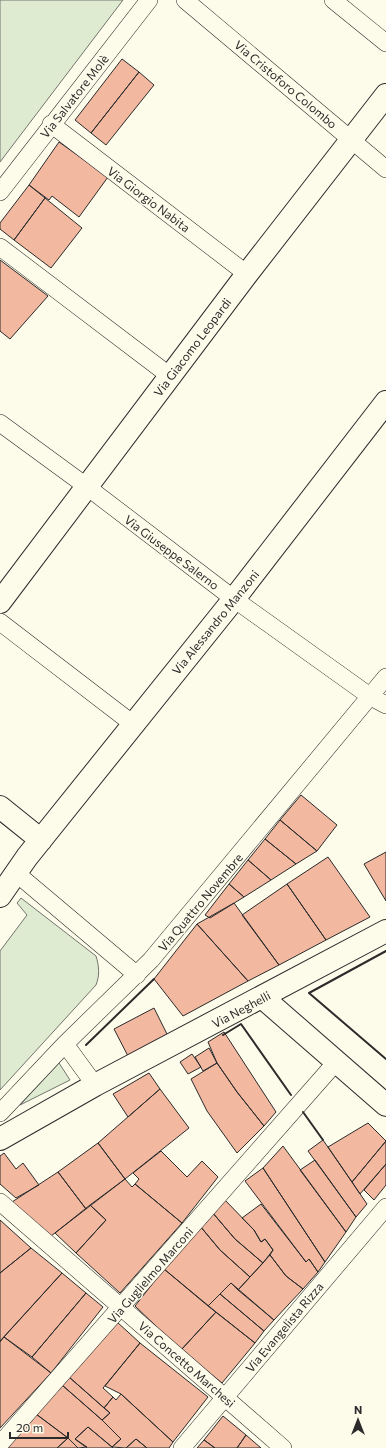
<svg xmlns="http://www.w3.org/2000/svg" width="386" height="1448" font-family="Commissioner,sans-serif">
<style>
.green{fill:#deebd1;stroke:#74746e}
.building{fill:#f2b8a0;stroke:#2b2b2b}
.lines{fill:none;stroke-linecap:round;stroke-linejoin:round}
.street-casing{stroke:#2b2b2b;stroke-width:18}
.secondary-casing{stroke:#2b2b2b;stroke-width:24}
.street{stroke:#fdfbea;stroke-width:17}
.secondary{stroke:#fdfbea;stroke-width:22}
.wall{stroke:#2b2b2b;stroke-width:2}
.labels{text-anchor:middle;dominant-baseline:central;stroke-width:3;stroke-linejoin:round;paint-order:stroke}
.street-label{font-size:12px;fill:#2b2b2b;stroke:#fdfbea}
</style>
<rect width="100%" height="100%" fill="#fdfbea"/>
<path class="green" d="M0 0H123L0 162Z
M21 898 96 956C99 966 100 975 96 985L0 1090V951L27 915 17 903Z
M59 1063 70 1080 20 1105Z"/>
<path class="building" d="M122 59 139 72 91 133 75 120Z
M139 72 154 85 106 145 91 133Z
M59 142 108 177 79 217 52 196 49 200 29 185Z
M29 185 45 198 14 240 0 229V223Z
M45 198 82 228 51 268 14 240Z
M0 260 48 296 10 339 0 331Z
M301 795 337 825 317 851 280 820Z
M280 820 317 851 296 864 265 839Z
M265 839 296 864 271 880 248 860Z
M386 852V901L364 864Z
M328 857 370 917 326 940 287 884Z
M248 860 271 880 244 897 229 884Z
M229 884 244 897 210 918 205 915Z
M287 884 326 940 279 965 242 915Z
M234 903 279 965 248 981 197 924Z
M197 924 248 981 183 1016 154 979Z
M154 1008 169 1038 129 1058 114 1029Z
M224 1032 276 1112 264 1126 237 1092 217 1063 208 1042Z
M209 1048 217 1063 203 1071 195 1057Z
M192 1054 201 1067 188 1074 180 1062Z
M217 1063 237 1092 264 1126 237 1153 207 1111 191 1079Z
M149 1073 160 1089 128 1117 113 1094Z
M160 1089 189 1128 125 1179 98 1143Z
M368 1123 386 1141 352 1182 328 1147Z
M323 1140 367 1204 356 1217 308 1151Z
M386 1141V1164L360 1194 352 1182Z
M98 1143 125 1179 86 1209 58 1172Z
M283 1146 346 1232 325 1262 263 1168Z
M161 1151 187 1177 202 1161 218 1177 182 1223 135 1184 139 1179 133 1173Z
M4 1153 16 1169 23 1163 39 1185 16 1198 0 1184V1156Z
M315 1160 356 1217 346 1232 300 1170Z
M386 1164V1185L374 1200 364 1190Z
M263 1168 325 1262 318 1272 309 1259 306 1262 245 1181Z
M58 1172 86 1209 51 1236 12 1202Z
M125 1179 132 1187 135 1184 182 1223 120 1293 76 1253 106 1220 90 1205Z
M224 1199 254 1230 261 1242 265 1239 273 1250 263 1263 235 1239 212 1212Z
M261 1204 306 1262 309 1259 318 1272 303 1289 286 1276 270 1255 273 1250 265 1239 261 1242 254 1230 242 1218Z
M90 1205 106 1220 76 1253 55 1233Z
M212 1212 235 1239 263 1263 250 1277 220 1250 200 1226Z
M0 1220 31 1248 0 1273Z
M200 1226 220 1250 250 1277 238 1290 231 1283 208 1306 164 1269Z
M31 1248 62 1273 0 1341V1273Z
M270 1255 286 1276 303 1289 274 1320 238 1290Z
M164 1269 216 1312 181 1350 135 1306Z
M62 1273 86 1293 32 1357 4 1337Z
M231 1283 274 1320 264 1331 220 1294Z
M86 1293 103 1307 51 1373 32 1357Z
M220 1294 264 1331 255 1343 208 1306Z
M216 1312 255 1343 222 1383 181 1350Z
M117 1322 140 1343 103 1388 113 1397 104 1408 69 1377Z
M4 1337 51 1373 0 1428V1342Z
M140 1343 208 1397 173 1442 121 1394 105 1386Z
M69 1377 110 1413 102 1420 62 1385Z
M62 1385 102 1420 121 1439 112 1447 88 1427 75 1439 87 1447 78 1448 68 1438 36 1414Z
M121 1394 173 1442 169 1448H147L136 1439 126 1448 112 1447 121 1439 102 1420 110 1413 104 1408 113 1397 116 1400Z
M36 1414 68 1438 57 1448H6Z
M223 1416 246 1435 237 1448H215L204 1440Z
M88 1427 112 1447 113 1448H87L75 1439Z
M246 1435 261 1448H237Z
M68 1438 78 1448H57Z
M136 1439 147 1448H126Z
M204 1440 215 1448H197Z"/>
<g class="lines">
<g class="street-casing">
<path id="street" d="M185 0 386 169
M333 0 386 43
M51 124 247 274
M0 192 149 0
M0 247 170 376
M0 423 86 486 234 599 371 697 386 705
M0 622 133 724
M16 873 137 975
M65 1044 95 1085
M0 1113 65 1044 151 960 386 677
M0 1202 283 1448
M0 1444 337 1061
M182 1448 386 1207"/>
</g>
<g class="secondary-casing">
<path id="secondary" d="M0 602 247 274 386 95
M0 807 41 840
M0 896 27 857 234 599 386 402
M262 997 386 1105
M0 1139 95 1085 386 931"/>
</g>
<use href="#street" class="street"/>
<use href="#secondary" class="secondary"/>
<path class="wall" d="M386 951 309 993 386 1059
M223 1035 241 1024 291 1095
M86 1045 154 979
M303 1112 323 1140"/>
</g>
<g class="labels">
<g class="street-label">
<text transform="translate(286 84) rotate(40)">Via Cristoforo Colombo</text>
<text transform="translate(74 96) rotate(-52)">Via Salvatore Molè</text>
<text transform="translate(149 199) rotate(37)">Via Giorgio Nabita</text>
<text transform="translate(192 347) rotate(-53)">Via Giacomo Leopardi</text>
<text transform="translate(172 552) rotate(37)">Via Giuseppe Salerno</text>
<text transform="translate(215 622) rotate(-51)">Via Alessandro Manzoni</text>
<text transform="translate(200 902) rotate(-50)">Via Quattro Novembre</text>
<text transform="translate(241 1009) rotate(-28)">Via Neghelli</text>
<text transform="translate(150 1275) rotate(-49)">Via Guglielmo Marconi</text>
<text transform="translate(284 1327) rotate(-50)">Via Evangelista Rizza</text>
<text transform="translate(187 1364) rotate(41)">Via Concetto Marchesi</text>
</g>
</g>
<g transform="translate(358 1420)" stroke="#fdfbea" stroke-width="3" paint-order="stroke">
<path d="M0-3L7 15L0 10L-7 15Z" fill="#2b2b2b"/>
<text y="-6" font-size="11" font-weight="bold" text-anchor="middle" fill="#2b2b2b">N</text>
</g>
<path d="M10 1432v6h58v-6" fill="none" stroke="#2b2b2b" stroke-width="2"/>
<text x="16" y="1432" font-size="12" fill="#2b2b2b" stroke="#fdfbea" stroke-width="3" paint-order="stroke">20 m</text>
</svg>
